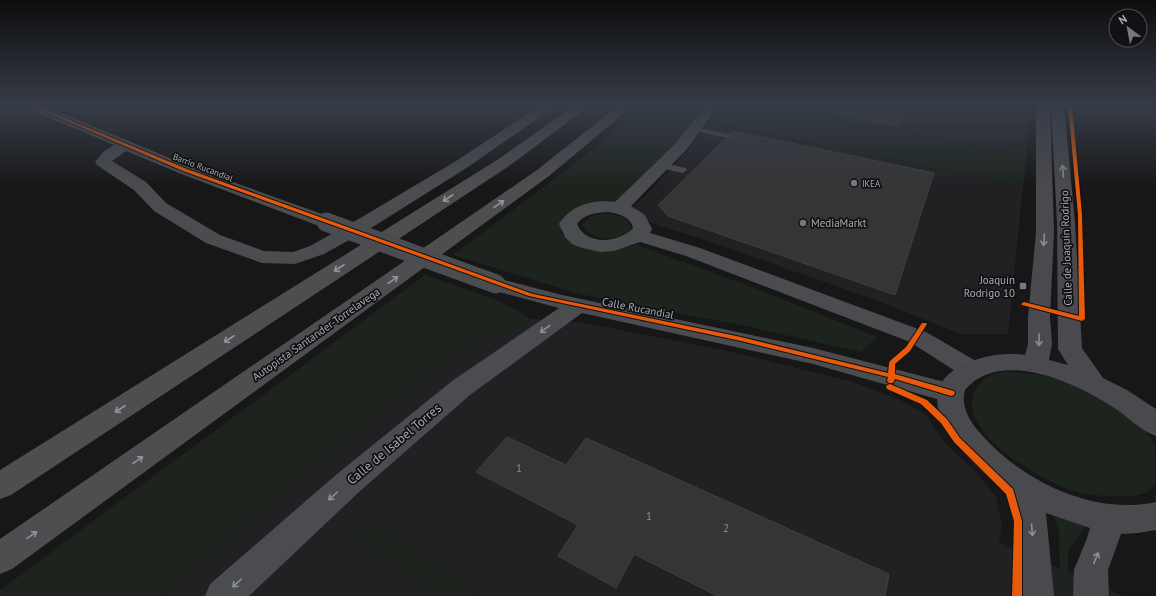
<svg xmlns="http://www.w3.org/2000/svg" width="1156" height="596" font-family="'PT Sans',sans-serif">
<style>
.built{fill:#212123}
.green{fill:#1d241e}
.building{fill:#353536;stroke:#3f4043}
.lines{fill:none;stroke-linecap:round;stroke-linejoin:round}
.service{fill:#4b4c50;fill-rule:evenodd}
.minor{fill:#4b4c50;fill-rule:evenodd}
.secondary{fill:#4a4a4e;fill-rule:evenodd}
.motorway{fill:#4e4e51;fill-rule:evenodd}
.minor-bridge{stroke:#4b4c50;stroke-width:19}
.cycleway-casing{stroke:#111113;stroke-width:2}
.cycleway{fill:#e8590c;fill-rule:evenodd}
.oneway{stroke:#8c8f98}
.oneway2{stroke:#92959e}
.oneway3{stroke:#8c9099}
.poi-dot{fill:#757880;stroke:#111113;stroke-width:1.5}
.labels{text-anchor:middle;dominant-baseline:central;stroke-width:3.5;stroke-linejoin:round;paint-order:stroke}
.far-street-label{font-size:9px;fill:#a8adb8;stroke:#111113}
.far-poi-label{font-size:9px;fill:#a8adb8;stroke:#111113;text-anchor:start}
.poi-label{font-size:11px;fill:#a8adb8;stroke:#111113;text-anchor:start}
.street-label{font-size:11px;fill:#a8adb8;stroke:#111113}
.near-number-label{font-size:11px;fill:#8b8f98}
.near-street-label{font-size:13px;fill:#a8adb8;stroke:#111113}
</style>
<rect width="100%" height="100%" fill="#171717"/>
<path class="built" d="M764 105H1029L1027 156 980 147Z
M709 123 1023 187 1008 334H961L881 302 702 239 651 223 634 207 681 158Z
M530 319 586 323 727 351 850 381 898 399 925 414 944 442 974 470 996 497 1002 526 999 542 1124 596H161L342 442 423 378 488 331 501 338Z"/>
<path class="green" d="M641 105H706L682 137 616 204 567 215 563 219 561 233 569 240 622 248 637 245 749 286 877 337 861 352 741 325 580 294 453 255 595 148Z
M720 105H764L1027 156 1023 187 709 123Z
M605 214C616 214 630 217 631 229 618 242 592 242 582 225 588 216 595 214 605 214Z
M425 275C452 285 510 301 530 319L501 338 487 332 423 378 342 442 161 596H0V590Z
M1006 372C1057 374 1085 384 1125 415 1136 423 1149 432 1155 445 1156 452 1156 475 1156 484 1153 487 1150 490 1147 492 1131 500 1090 496 1074 491 1043 481 952 431 976 389 983 377 993 373 1006 372Z
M1052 513 1087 525 1068 551V596H1060L1059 532Z
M353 520 366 528 371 523 481 596H444L345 529Z"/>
<path class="building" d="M839 105H907L898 126 838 115Z
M733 131 934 173 895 295 668 216 658 205 725 139 733 137V135L730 133Z
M507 437 566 465 586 438 889 574 885 596H717L634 554 616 588 558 556 578 525 476 472Z"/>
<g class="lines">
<path class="service" d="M693 127 728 134 732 136 728 138 696 131H693Z
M663 163 686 168 687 170 683 173 660 168 659 166Z"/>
<path class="minor" d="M24 105H42L191 167 333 218 335 222 333 226 326 228 319 226 179 173 126 151 112 161 146 182 166 203 220 235 264 251 293 252 310 246 362 217 456 161 541 105H557L468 167 376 225 324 254 295 264 262 263 206 243 154 211 134 190 97 165 95 162 103 152 114 145 26 108Z
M706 105H719L686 150 631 206 645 215 652 229 650 233 700 248 926 332 981 364 985 370 981 376 972 379 963 376 910 342 686 256 640 242 614 251 601 252 582 248 572 244 565 237 559 224C571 205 593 199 615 202L675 144ZM609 212C619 214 631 217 633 228 619 243 586 246 577 224 585 213 597 213 609 212Z
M496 278 562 295 813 348 960 386 964 393 960 400 951 403 813 364 582 313 470 395 359 492 249 596H205L210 584 337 474 452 381 559 308 488 289 485 284 488 279Z"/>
<path class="secondary" d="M1036 105H1050L1054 232 1050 317 1052 344 1049 360 1068 365 1058 349 1057 223 1051 105H1064L1075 223 1082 348 1103 378 1127 390 1156 409V436C1138 430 1125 413 1108 404 1071 381 999 349 965 390 960 407 971 423 981 434 1022 481 1093 516 1156 502V530L1138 533 1121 534 1108 570 1109 596H1073L1074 570 1087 538 1090 528 1046 513 1054 596H1018L1013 496C979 474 895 397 963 365 984 355 1003 352 1025 355L1028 344V317L1036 232Z"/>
<path class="motorway" d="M576 105H591L509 166 11 495 0 499V470L497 160Z
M619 105H634L549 176 12 569 0 574V539L537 170Z"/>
<path class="minor-bridge" d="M326 222 496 284"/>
<g class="cycleway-casing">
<path id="cycleway" d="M29 105H34L187 169 533 294 741 337 888 373 889 363 890 361 906 347 922 323H926L927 324 910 351 895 364V374L954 391 955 393 954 395 951 396 895 379 893 383H889L887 381 888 377 741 341 529 296 183 171Z
M1068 105H1072L1082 215 1085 319 1082 321 1022 305 1021 304 1024 302 1079 316 1078 215Z
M890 384 927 400 947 419 960 438 1013 489 1022 521V596H1012L1014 521 1006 494 954 442 941 423 921 404 887 389 886 387 887 385Z"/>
</g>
<use href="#cycleway" class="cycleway"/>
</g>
<defs><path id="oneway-shaft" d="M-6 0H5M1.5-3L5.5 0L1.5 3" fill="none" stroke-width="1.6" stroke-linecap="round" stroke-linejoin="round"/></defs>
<g class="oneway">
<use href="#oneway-shaft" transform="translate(1063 171) rotate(-94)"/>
<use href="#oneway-shaft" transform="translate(1044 240) rotate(94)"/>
<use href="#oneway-shaft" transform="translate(1039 340) rotate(91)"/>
<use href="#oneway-shaft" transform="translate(1032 530) rotate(85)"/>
<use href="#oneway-shaft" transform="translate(1096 558) rotate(-68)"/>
</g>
<g class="oneway2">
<use href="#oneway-shaft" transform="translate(448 198) rotate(147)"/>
<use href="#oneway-shaft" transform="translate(499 204) rotate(-35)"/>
<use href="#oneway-shaft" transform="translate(339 268) rotate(147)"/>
<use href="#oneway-shaft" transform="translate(393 280) rotate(-35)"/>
<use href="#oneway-shaft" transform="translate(229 339) rotate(147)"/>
<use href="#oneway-shaft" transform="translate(120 409) rotate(147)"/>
<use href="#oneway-shaft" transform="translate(138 460) rotate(-35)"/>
<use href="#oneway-shaft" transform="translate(32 535) rotate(-35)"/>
</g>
<g class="oneway3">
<use href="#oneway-shaft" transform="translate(545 329) rotate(144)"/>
<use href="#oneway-shaft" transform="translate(333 496) rotate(138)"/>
<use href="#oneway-shaft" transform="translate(237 583) rotate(138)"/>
</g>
<linearGradient id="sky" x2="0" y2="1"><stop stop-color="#0d0d0d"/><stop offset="0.56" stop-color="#363c47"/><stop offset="1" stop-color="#363c47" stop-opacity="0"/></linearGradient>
<rect width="1156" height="188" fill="url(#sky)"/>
<g class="poi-dot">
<circle cx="854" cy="183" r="4"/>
<circle cx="803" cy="223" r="4"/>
<rect x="1019" y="282" width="8" height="8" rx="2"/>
</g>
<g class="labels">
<g class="far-street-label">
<text transform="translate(203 167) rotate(21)">Barrio Rucandial</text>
</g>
<g class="far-poi-label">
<text x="862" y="183">IKEA</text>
</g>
<g class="poi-label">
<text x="811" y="223">MediaMarkt</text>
<text x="1015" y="280" text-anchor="end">Joaquín<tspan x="1015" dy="13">Rodrigo 10</tspan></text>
</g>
<g class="street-label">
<text transform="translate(1066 248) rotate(-92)">Calle de Joaquín Rodrigo</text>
<text transform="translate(638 308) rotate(11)">Calle Rucandial</text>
<text transform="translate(316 334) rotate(-35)">Autopista Santander-Torrelavega</text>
</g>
<g class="near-number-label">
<text x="519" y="468">1</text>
<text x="649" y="516">1</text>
<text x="726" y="528">2</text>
</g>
<g class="near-street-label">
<text transform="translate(394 444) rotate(-40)">Calle de Isabel Torres</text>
</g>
</g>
<g transform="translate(1128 28) rotate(328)"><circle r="19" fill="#111113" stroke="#4d4f55"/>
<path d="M0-3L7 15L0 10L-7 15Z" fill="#757880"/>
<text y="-6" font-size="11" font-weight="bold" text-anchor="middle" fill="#a8adb8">N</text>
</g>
</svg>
